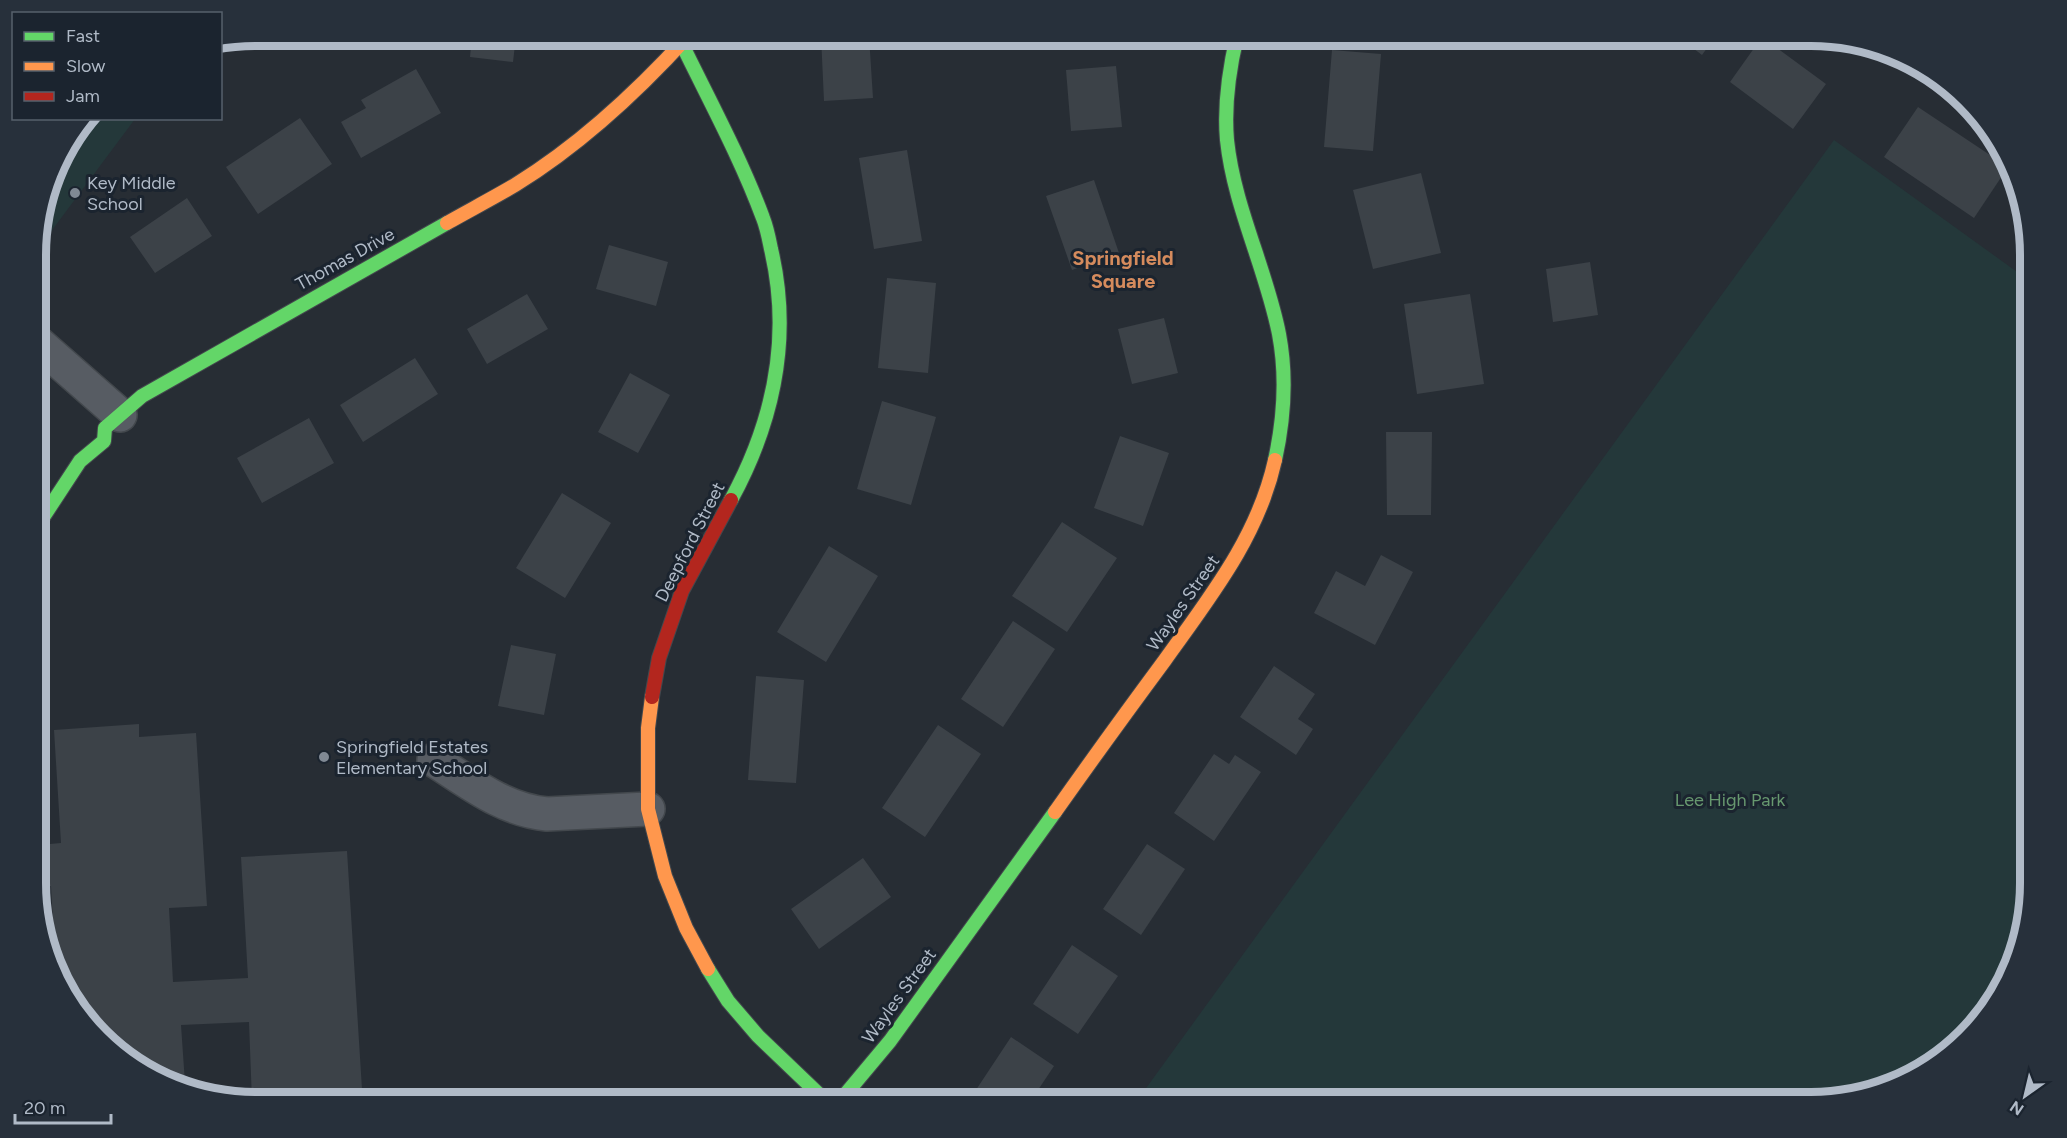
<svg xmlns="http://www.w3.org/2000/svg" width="2067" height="1138" font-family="Figtree,sans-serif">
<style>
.green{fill:#24383a}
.building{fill:#3c4248}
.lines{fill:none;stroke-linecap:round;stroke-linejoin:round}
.street-casing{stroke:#43484d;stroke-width:36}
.fast-casing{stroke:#43484d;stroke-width:16}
.slow-casing{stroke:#43484d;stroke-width:16}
.jam-casing{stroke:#43484d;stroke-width:16}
.street{stroke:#575c63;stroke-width:33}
.fast{stroke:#63d668;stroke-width:14}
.slow{stroke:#ff974d;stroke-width:14}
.jam{stroke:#b3261e;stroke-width:14}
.poi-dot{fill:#808994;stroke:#1b242f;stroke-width:2}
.labels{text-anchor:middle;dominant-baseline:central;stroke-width:6;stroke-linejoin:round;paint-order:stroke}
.poi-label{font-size:18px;fill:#b0bac7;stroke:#1b242f;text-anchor:start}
.street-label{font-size:18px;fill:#b0bac7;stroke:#1b242f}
.park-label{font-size:18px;fill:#67986f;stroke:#1b242f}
.neighbourhood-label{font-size:20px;font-weight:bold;fill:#d58b5d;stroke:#1b242f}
.rim{fill:none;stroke:#b0bac7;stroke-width:8}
</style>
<rect width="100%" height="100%" fill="#272d34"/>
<path class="green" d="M89 119H135L38 249V227L59 158Z
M1834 140 2031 282V897L2002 992 1922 1072 1826 1102H1136Z"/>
<path class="building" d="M472 36H516L513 62 470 57Z
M821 36H869L873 98 824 101Z
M1677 36H1716L1702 55Z
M1762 37 1826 84 1793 129 1730 82Z
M1332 50 1381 54 1373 151 1324 147Z
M1116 66 1122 127 1071 131 1066 70Z
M416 69 441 113 361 158 341 122 366 108 361 100Z
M1918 107 2005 165 2006 170 1974 218 1884 157Z
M300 118 332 164 258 214 226 167Z
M907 150 922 241 874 249 859 158Z
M1421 173 1441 253 1373 269 1353 190Z
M1094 180 1119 253 1072 270 1046 196Z
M187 198 212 236 155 273 130 237Z
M609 245 668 262 656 306 596 289Z
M1590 262 1598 315 1553 322 1546 269Z
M887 278 936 283 928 373 878 368Z
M527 294 548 329 487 364 467 329Z
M1470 294 1484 384 1417 394 1404 304Z
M1164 318 1178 373 1132 384 1118 329Z
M415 358 438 394 363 442 340 405Z
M630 373 670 395 638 453 598 432Z
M882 401 936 417 911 505 857 489Z
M309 418 334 463 262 503 237 458Z
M1386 432H1432L1431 515H1387Z
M1120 436 1169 453 1143 526 1094 508Z
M562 493 611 523 565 598 516 568Z
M1062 522 1117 558 1067 632 1012 596Z
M829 546 878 576 826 662 777 632Z
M1381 555 1413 572 1375 645 1314 613 1336 571 1365 586Z
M1013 621 1055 649 1003 727 961 699Z
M511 645 556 654 544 715 498 706Z
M1274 666 1315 694 1298 719 1313 729 1296 755 1240 717Z
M756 676 804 680 796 783 748 780Z
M139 724V737L196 733 207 906 169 908 173 982 248 978 241 857 347 851 362 1089 353 1090V1102L252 1101 249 1022 181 1025 185 1083 146 1073 88 1019V1012L82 1013 73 1005 55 957 51 886 40 887 38 849V823L48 822 50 844 61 843 54 730Z
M938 725 981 754 925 837 882 808Z
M1214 754 1229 764 1235 755 1261 772 1214 841 1174 813Z
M1147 844 1185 869 1141 935 1103 909Z
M863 858 891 897 819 949 791 909Z
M1072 945 1118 976 1078 1034 1033 1004Z
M1011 1037 1054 1066 1030 1102H968Z"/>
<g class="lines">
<g class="street-casing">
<path id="street" d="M38 343 120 415
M434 760C470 783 504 810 547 814L648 809"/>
</g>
<g class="fast-casing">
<path id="fast" d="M678 36C707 96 740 156 763 218 767 228 769 239 771 249 792 338 774 421 731 500
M1237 36C1229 70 1224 105 1227 140 1234 207 1266 268 1279 334 1287 376 1284 419 1275 460
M38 525 80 461 104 441 105 428 142 396 447 223
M708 969 728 1001 758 1036 827 1102
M839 1102 890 1041 1055 812"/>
</g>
<g class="slow-casing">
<path id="slow" d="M447 223C470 210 493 198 515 185 580 145 637 92 688 36
M652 697 648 728V809L665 876 686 928 708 969
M1055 812C1091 761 1128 710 1165 660 1210 597 1258 537 1275 460"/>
</g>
<g class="jam-casing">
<path id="jam" d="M652 697 659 658 682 591 731 500"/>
</g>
<use href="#street" class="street"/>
<use href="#fast" class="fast"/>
<use href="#slow" class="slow"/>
<use href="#jam" class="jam"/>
</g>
<g class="poi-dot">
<circle cx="75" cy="193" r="6"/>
<circle cx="324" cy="757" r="6"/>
</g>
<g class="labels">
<g class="poi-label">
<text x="87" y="183">Key Middle<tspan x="87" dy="21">School</tspan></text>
<text x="336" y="747">Springfield Estates<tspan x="336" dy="21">Elementary School</tspan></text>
</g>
<g class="street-label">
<text transform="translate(345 259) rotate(-29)">Thomas Drive</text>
<text transform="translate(690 542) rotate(-63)">Deepford Street</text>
<text transform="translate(1183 603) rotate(-55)">Wayles Street</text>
<text transform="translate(899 996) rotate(-54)">Wayles Street</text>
</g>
<g class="park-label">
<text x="1730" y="800">Lee High Park</text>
</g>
<g class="neighbourhood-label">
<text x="1123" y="258">Springfield<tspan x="1123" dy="23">Square</tspan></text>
</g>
</g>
<path d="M0 0H2067V1138H0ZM255 46H1811A209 209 0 0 1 2020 255V883A209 209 0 0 1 1811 1092H255A209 209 0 0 1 46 883V255A209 209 0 0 1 255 46Z" fill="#27303b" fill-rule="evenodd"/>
<path class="rim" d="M255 46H1811A209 209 0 0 1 2020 255V883A209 209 0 0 1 1811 1092H255A209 209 0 0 1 46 883V255A209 209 0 0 1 255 46Z"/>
<rect x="12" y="12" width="210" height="108" fill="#1b242f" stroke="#57606c" stroke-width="1.5"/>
<rect x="24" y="32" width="30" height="9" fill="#63d668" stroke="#57606c" stroke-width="1.5"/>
<text x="66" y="42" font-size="18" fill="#b0bac7">Fast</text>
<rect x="24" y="62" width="30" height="9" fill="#ff974d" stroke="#57606c" stroke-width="1.5"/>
<text x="66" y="72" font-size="18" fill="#b0bac7">Slow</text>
<rect x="24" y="92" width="30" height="9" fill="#b3261e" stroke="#57606c" stroke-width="1.5"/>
<text x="66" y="102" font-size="18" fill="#b0bac7">Jam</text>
<g transform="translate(2025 1096) rotate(214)" stroke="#1b242f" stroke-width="4.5" paint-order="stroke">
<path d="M0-4.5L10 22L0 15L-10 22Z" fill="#b0bac7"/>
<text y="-9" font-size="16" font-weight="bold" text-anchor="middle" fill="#b0bac7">N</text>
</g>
<path d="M15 1114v9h96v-9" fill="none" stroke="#b0bac7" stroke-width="3"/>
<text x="24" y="1114" font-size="18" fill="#b0bac7" stroke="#1b242f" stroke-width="4.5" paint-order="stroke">20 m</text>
</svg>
